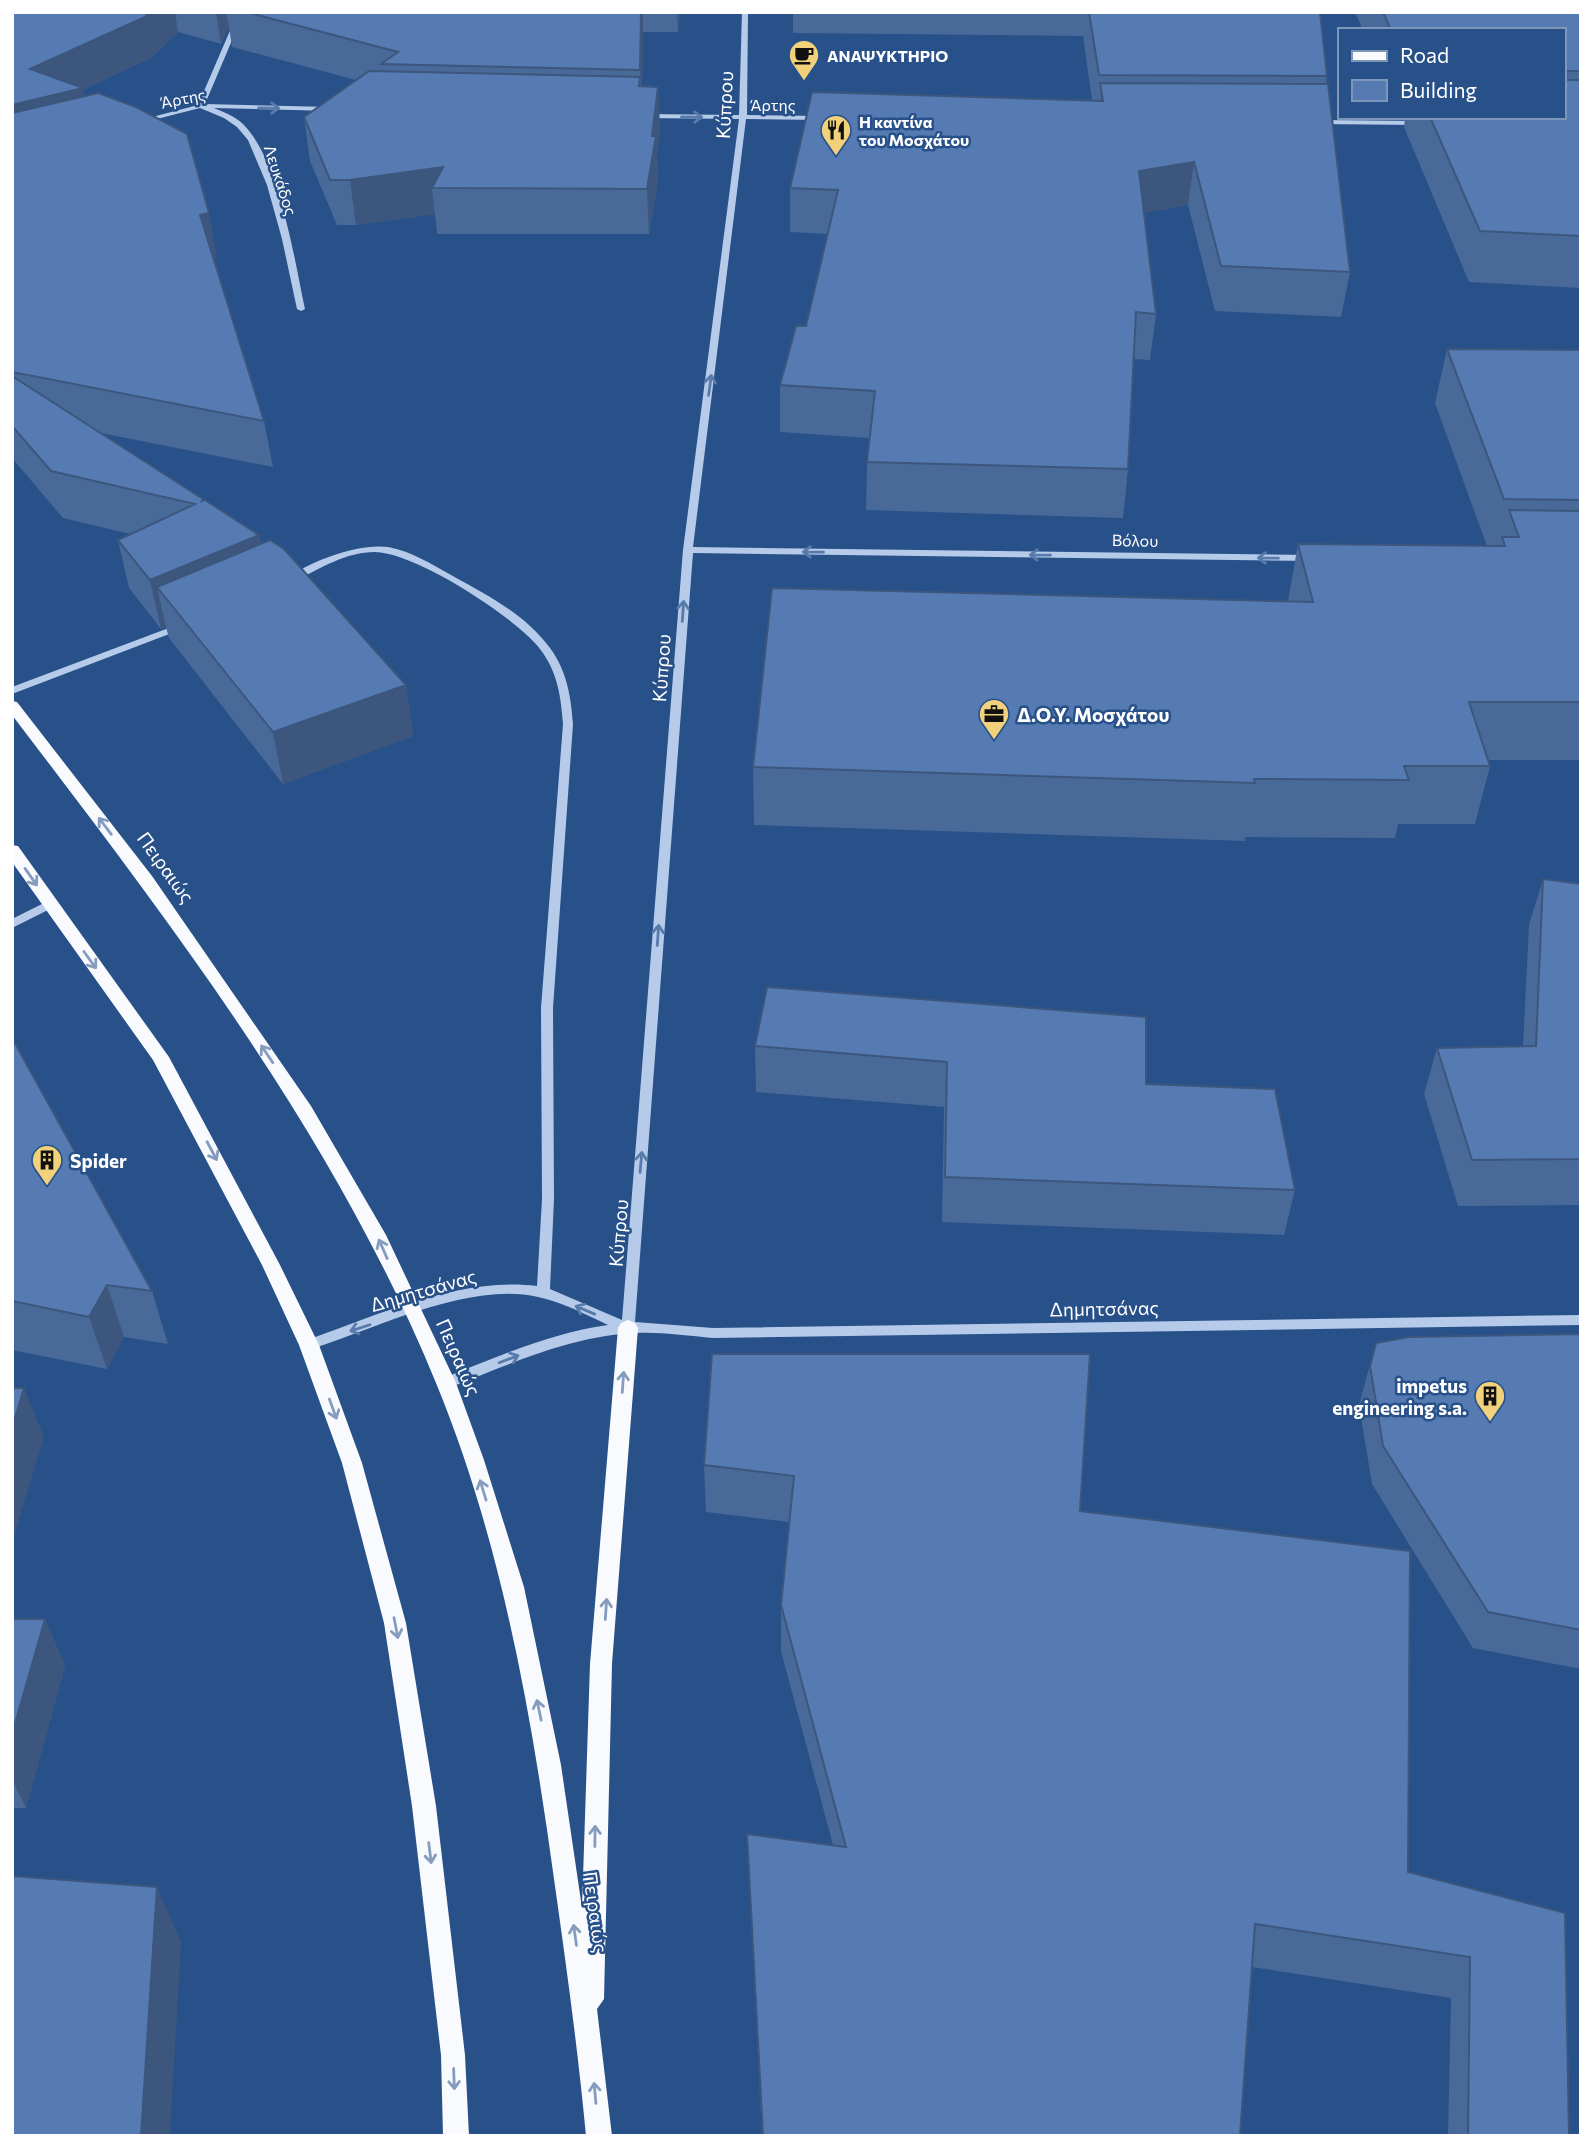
<svg xmlns="http://www.w3.org/2000/svg" width="1593" height="2148" font-family="Commissioner,sans-serif">
<style>
.lines{fill:none;stroke-linecap:round;stroke-linejoin:round}
.minor{fill:#b5cbe9;fill-rule:evenodd}
.major{fill:#f8fafe;fill-rule:evenodd}
.wall{fill:#496a99}
.shaded-wall{fill:#3c567d}
.building{fill:#557bb2;stroke:#3c567d;stroke-width:2}
.oneway{stroke:#597bab}
.oneway2{stroke:#869cbe}
.labels{text-anchor:middle;dominant-baseline:central;stroke-width:5;stroke-linejoin:round;paint-order:stroke}
.far-poi-label{font-size:16px;font-weight:bold;fill:#fff;stroke:#285089;text-anchor:start}
.far-street-label{font-size:16px;fill:#fff;stroke:#285089}
.street-label{font-size:19px;fill:#fff;stroke:#285089}
.poi-label{font-size:19px;font-weight:bold;fill:#fff;stroke:#285089;text-anchor:start}
</style>
<rect width="100%" height="100%" fill="#285089"/>
<g class="lines">
<path class="minor" d="M238 12H244L205 104 331 107 335 109 331 111 214 108C223 112 235 116 243 124 280 161 294 258 305 309L301 311 297 309 282 239 267 185 248 140 237 127 224 118 200 108 141 123 137 121 198 105Z
M742 12H748L747 115 821 116 825 118 821 120 746 119 693 547 1311 555 1316 558 1311 561 693 553 635 1322 713 1328 1581 1315V1325L713 1338C688 1336 663 1332 637 1333 573 1335 510 1364 451 1387L446 1389 441 1387 439 1383 441 1379C495 1358 550 1333 608 1325 585 1314 562 1302 538 1297 469 1281 375 1329 309 1350L304 1349 302 1345 304 1341C376 1316 460 1276 537 1286L542 1199 541 1008 563 724C561 698 558 675 543 653 521 620 415 552 375 552 346 552 321 568 295 581H289L287 579C309 561 359 543 388 547 411 551 431 564 451 575 487 595 525 614 550 648 567 671 571 697 573 724L553 1008 554 1199 550 1289 622 1320 683 550 739 119 643 118 639 116 643 114 739 115Z
M1319 120 1419 121 1423 123 1419 125 1316 124V120Z
M182 623 187 626 185 628 12 694V687Z
M50 900 54 901 56 904 54 907 12 928V919Z"/>
<path class="major" d="M12 701 17 702 152 876 311 1106 386 1235 456 1383 484 1460 524 1587 561 1765 582 1908 590 1664 618 1328 621 1323 628 1320 635 1323 638 1328 612 1664 604 1999 597 2009 612 2136H586C578 2050 566 1964 554 1879 531 1711 501 1541 436 1383 336 1138 172 925 12 715Z
M12 845 18 846 169 1057 280 1265 319 1345 362 1463 406 1623 436 1806 465 2055 469 2136H443L441 2055 412 1806 384 1623 342 1463 299 1345 262 1265 153 1060 12 862Z"/>
</g>
<path class="wall" d="M12 12H680L678 32H643L642 86 658 87 660 130 657 154 658 181 649 234H437L435 214 356 225H337L310 161 304 117 356 80 232 47 229 27 221 44 178 32 152 57 83 90 84 96 217 257 213 258 264 421 273 467 101 433 203 501 259 535 261 544 406 685 413 736 283 784 169 638 166 627 161 629 129 588 118 540 130 534 63 518 12 458Z
M793 12H1320L1327 76 1326 84 1350 272 1341 317 1215 311 1188 205 1144 213 1156 314 1150 360 1133 359 1128 469 1123 518 866 510 867 462 870 438 780 432V385L806 326 828 234 790 232V188L1092 100 1083 36 793 33Z
M1355 12H1581V288L1469 282 1404 127 1405 118 1399 117H1563V30H1363Z
M1447 349 1581 350V760H1488L1490 766 1475 824H1398L1395 838 1245 837V841L754 825 753 767 1288 601 1298 544 1487 546 1435 403Z
M1543 879 1581 884V1205L1458 1206 1424 1094 1437 1048 1523 1046 1529 925Z
M767 987 1146 1084 1295 1190 1284 1235 942 1222 944 1107 756 1092 755 1046Z
M12 1038 152 1291 168 1344 124 1337 107 1369 12 1350Z
M1581 1334V1669L1473 1648 1372 1484 1359 1405 1376 1343Z
M704 1465 1080 1511 1408 1872 1565 1913 1569 2136H1448L1451 1998 1252 1967 1240 2136H762L747 1834 833 1845 781 1651V1605L789 1522 706 1512Z
M12 1619H45L65 1666 26 1808H12Z"/>
<path class="shaded-wall" d="M150 12H175L178 32 152 57 83 90 92 129 12 149V105L30 69Z
M216 12H226L229 27 221 44Z
M641 12H643V32L642 111 640 70Z
M677 12H680L678 32Z
M658 87 660 130 657 154 658 181 649 234 647 189Z
M1194 162 1188 205 1135 215 1139 171Z
M443 167 432 188 435 214 356 225 350 180Z
M209 213 217 257 208 259 200 215Z
M259 535 268 583 157 587 166 627 161 629 150 580Z
M406 685 413 736 283 784 273 732Z
M107 1285 124 1337 107 1369 89 1317Z
M24 1388 44 1437 12 1543V1428Z
M45 1619 65 1666 26 1808 12 1779V1734Z
M157 1887 181 1942 170 2136H141Z"/>
<path class="building" d="M12 12H150L145 17 30 69 83 88 12 105Z
M246 12H641L640 70 381 64 398 52Z
M1089 12H1320L1327 76 1099 75Z
M1383 12H1581V71H1563V30H1391Z
M369 71 640 77 639 86 658 87 652 136H656L647 189 432 188 443 167 350 180H330L304 117Z
M1563 80H1581V236L1480 231 1430 117H1563Z
M1100 83 1328 84 1350 272 1221 266 1194 162 1139 171 1156 314 1136 312 1128 469 867 462 875 391 780 385 796 326H806L838 190 790 188 812 92 1103 101Z
M98 93 136 107 187 134 209 213 200 215 264 421 12 372V113Z
M1447 349 1581 350V500L1504 499Z
M12 376 203 499 202 501 205 500 259 535 150 580 118 540 195 504 51 471 12 426Z
M1509 510 1581 511V702H1469L1490 766H1404L1409 780 1254 779 1255 783 753 767 772 588 1313 602 1298 544 1505 546 1502 537H1519Z
M270 540 284 549 406 685 273 732 157 587Z
M1543 879 1581 884V1159L1472 1160 1437 1048 1536 1046Z
M767 987 1146 1017V1084L1275 1089 1295 1190 945 1177 947 1062 755 1046Z
M12 1038 152 1291 107 1285 89 1317 12 1301Z
M1581 1334V1630L1488 1612 1383 1446 1370 1366 1376 1343 1409 1337Z
M712 1354H1090L1080 1511 1410 1551 1408 1872 1565 1913 1569 2136H1468L1470 1957 1255 1924 1240 2136H763L747 1834 846 1847 781 1605 794 1476 704 1465Z
M12 1388H24L12 1428Z
M12 1619H45L12 1734Z
M12 1876 157 1887 141 2136H12Z"/>
<defs><path id="oneway-shaft" d="M-6 0H5M1.5-3L5.5 0L1.5 3" fill="none" stroke-width="1.6" stroke-linecap="round" stroke-linejoin="round" transform="scale(1.75)"/></defs>
<g class="oneway">
<use href="#oneway-shaft" transform="translate(269 108) rotate(1)"/>
<use href="#oneway-shaft" transform="translate(692 117) rotate(1)"/>
<use href="#oneway-shaft" transform="translate(710 385) rotate(-82)"/>
<use href="#oneway-shaft" transform="translate(813 552) rotate(-179)"/>
<use href="#oneway-shaft" transform="translate(1040 555) rotate(-179)"/>
<use href="#oneway-shaft" transform="translate(1268 558) rotate(-179)"/>
<use href="#oneway-shaft" transform="translate(683 611) rotate(-86)"/>
<use href="#oneway-shaft" transform="translate(658 935) rotate(-86)"/>
<use href="#oneway-shaft" transform="translate(641 1162) rotate(-85)"/>
<use href="#oneway-shaft" transform="translate(585 1310) rotate(-157)"/>
<use href="#oneway-shaft" transform="translate(360 1328) rotate(162)"/>
<use href="#oneway-shaft" transform="translate(509 1359) rotate(-21)"/>
</g>
<g class="oneway2">
<use href="#oneway-shaft" transform="translate(105 826) rotate(-127)"/>
<use href="#oneway-shaft" transform="translate(31 877) rotate(55)"/>
<use href="#oneway-shaft" transform="translate(90 960) rotate(54)"/>
<use href="#oneway-shaft" transform="translate(267 1054) rotate(-124)"/>
<use href="#oneway-shaft" transform="translate(212 1151) rotate(62)"/>
<use href="#oneway-shaft" transform="translate(383 1249) rotate(-114)"/>
<use href="#oneway-shaft" transform="translate(623 1382) rotate(-86)"/>
<use href="#oneway-shaft" transform="translate(333 1409) rotate(70)"/>
<use href="#oneway-shaft" transform="translate(483 1490) rotate(-107)"/>
<use href="#oneway-shaft" transform="translate(606 1609) rotate(-86)"/>
<use href="#oneway-shaft" transform="translate(396 1628) rotate(79)"/>
<use href="#oneway-shaft" transform="translate(539 1710) rotate(-102)"/>
<use href="#oneway-shaft" transform="translate(595 1836) rotate(-89)"/>
<use href="#oneway-shaft" transform="translate(430 1853) rotate(83)"/>
<use href="#oneway-shaft" transform="translate(575 1935) rotate(-98)"/>
<use href="#oneway-shaft" transform="translate(454 2079) rotate(88)"/>
<use href="#oneway-shaft" transform="translate(595 2093) rotate(-95)"/>
</g>
<defs>
<g id="cafe-pin" transform="scale(1.575)"><path d="M0 17L-7.5 6A9.5 9.5 0 1 1 7.5 6Z" fill="#f1d27b" stroke="#285089"/><path d="M-5.5-4.5H6V0H3Q3 3.5 0 3.5H-2.5Q-5.5 3.5-5.5 0ZM3-3.2v2h1.7v-2ZM-6 4.5H4V6H-6Z" fill="#111"/></g>
<g id="restaurant-pin" transform="scale(1.575)"><path d="M0 17L-7.5 6A9.5 9.5 0 1 1 7.5 6Z" fill="#f1d27b" stroke="#285089"/><path d="M-5-6h1v4h1v-4h1v4h1v-4h1v5L-1.5 .5V6h-2V.5L-5-1ZM5-6V6H3V1.5H1.5Q1.5-4 5-6Z" fill="#111"/></g>
<g id="office-pin" transform="scale(1.575)"><path d="M0 17L-7.5 6A9.5 9.5 0 1 1 7.5 6Z" fill="#f1d27b" stroke="#285089"/><path d="M-6-3h4V-5.5h4V-3h4V5H-6ZM-1-4.5V-3h2v-1.5ZM-6 0V1H6V0Z" fill="#111"/></g>
<g id="building-pin" transform="scale(1.575)"><path d="M0 17L-7.5 6A9.5 9.5 0 1 1 7.5 6Z" fill="#f1d27b" stroke="#285089"/><path d="M-4-6H4V6H1V3H-1V6H-4ZM-2.5-4.3h1.7v1.8h-1.7ZM.8-4.3h1.7v1.8H.8ZM-2.5-1h1.7V.8h-1.7ZM.8-1h1.7V.8H.8Z" fill="#111"/></g>
</defs>
<g fill-rule="evenodd">
<use href="#cafe-pin" x="804" y="55"/>
<use href="#restaurant-pin" x="836" y="130"/>
<use href="#office-pin" x="994" y="714"/>
<use href="#building-pin" x="47" y="1160"/>
<use href="#building-pin" x="1490" y="1396"/>
</g>
<g class="labels">
<g class="far-poi-label">
<text x="827" y="55">ΑΝΑΨΥΚΤΗΡΙΟ</text>
<text x="859" y="121">Η καντίνα<tspan x="859" dy="18">του Μοσχάτου</tspan></text>
</g>
<g class="far-street-label">
<text transform="translate(183 98) rotate(-11)">Άρτης</text>
<text x="773" y="104">Άρτης</text>
<text transform="translate(281 180) rotate(72)">Λευκάδος</text>
<text transform="translate(1135 540) rotate(1)">Βόλου</text>
</g>
<g class="street-label">
<text transform="translate(724 105) rotate(-87)">Κύπρου</text>
<text transform="translate(661 668) rotate(-86)">Κύπρου</text>
<text transform="translate(166 867) rotate(54)">Πειραιώς</text>
<text transform="translate(618 1233) rotate(-85)">Κύπρου</text>
<text transform="translate(423 1290) rotate(-16)">Δημητσάνας</text>
<text transform="translate(1104 1308) rotate(-1)">Δημητσάνας</text>
<text transform="translate(459 1357) rotate(66)">Πειραιώς</text>
<text transform="translate(596 1912) rotate(82)">Πειραιώς</text>
</g>
<g class="poi-label">
<text x="1017" y="714">Δ.Ο.Υ. Μοσχάτου</text>
<text x="70" y="1160">Spider</text>
<text x="1467" y="1385" text-anchor="end">impetus<tspan x="1467" dy="22">engineering s.a.</tspan></text>
</g>
</g>
<rect width="1593" height="2148" fill="none" stroke="#ffffff" stroke-width="28"/>
<rect x="1338" y="28" width="228" height="91" fill="#285089" stroke="#7e96b8" stroke-width="2"/>
<rect x="1352" y="51" width="35" height="10" fill="#f8fafe" stroke="#7e96b8" stroke-width="2"/>
<text x="1400" y="63" font-size="21" fill="#ffffff">Road</text>
<rect x="1352" y="80" width="35" height="21" fill="#557bb2" stroke="#7e96b8" stroke-width="2"/>
<text x="1400" y="98" font-size="21" fill="#ffffff">Building</text>
</svg>
